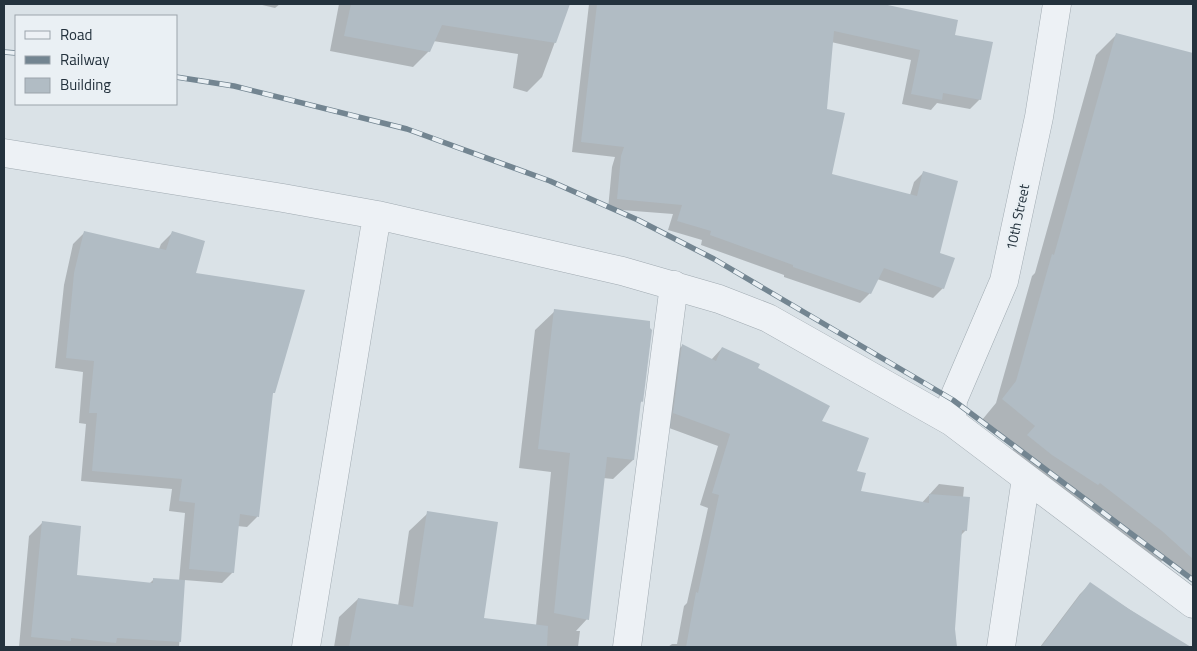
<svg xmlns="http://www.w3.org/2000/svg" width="1197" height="651" font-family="'Titillium Web',sans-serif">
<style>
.shadow{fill:#0003}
.building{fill:#b1bcc4}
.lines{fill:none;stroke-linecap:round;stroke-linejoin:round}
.minor-casing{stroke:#a0aab1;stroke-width:29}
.minor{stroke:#edf1f5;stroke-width:28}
.rail-casing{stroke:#738591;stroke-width:5.5}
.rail{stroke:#eaf0f4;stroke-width:4;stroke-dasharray:11;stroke-linecap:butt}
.labels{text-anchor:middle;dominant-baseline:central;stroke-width:4.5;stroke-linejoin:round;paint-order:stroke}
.street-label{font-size:14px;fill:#24323d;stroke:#eaf0f4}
</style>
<rect width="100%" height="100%" fill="#dae2e7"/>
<path class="shadow" d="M258 4H280L275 8Z
M339 4H505L526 7V4H569L542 77 527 92 513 88 518 54 433 41 429 51 413 67 330 51Z
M589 4H871L957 21 954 36 980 99 970 109 937 103 931 110 902 104 911 60 831 42 825 110 831 175 910 195 914 182 923 173 938 254 943 288 933 298 877 279 870 293 860 303 784 277V275L701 245 702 240 668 230 673 214 608 209 612 167 615 157 572 152Z
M1116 35 1193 54V579L1164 559 1158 565 1008 455 1015 447 982 420 996 403 1032 276 1035 273 1096 55Z
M84 233 159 249 161 244 172 233 194 274 274 392 271 395 257 517 247 527 237 526 233 572 222 583 184 580 179 647H19L29 536 43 522 76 577 149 584 153 580 179 581 185 513 169 511 172 489 81 481 86 424 79 423 83 372 55 368 64 285 73 244Z
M555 311 642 401 639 404 633 460 613 479 603 478 587 619 576 631H580L578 647H334L339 617 358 599 398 606 409 531 428 513 483 619 536 626 551 472 519 468 535 330Z
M682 346 711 360 722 348 757 368 820 421 855 472 860 492 890 497 861 647H668L672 644H677L684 606 687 603 708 508 700 505 718 446 661 425 670 358Z
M939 484 964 487 963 498 966 530 961 535 954 629 956 646 954 647H909L922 541 919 506Z
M1090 584 1175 639 1170 647H1040L1080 594Z"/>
<path class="building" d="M351 4H570L556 43 442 25 430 52 344 36Z
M597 4H883L958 20 955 35 993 42 981 100 943 93 942 100 911 94 920 50 834 31 827 109 845 113 832 174 917 196 923 171 958 181 940 253 955 258 944 289 884 268 871 294 793 267V265L710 235 711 231 677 221 682 205 617 199 621 156 624 147 581 142Z
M1116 33 1193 53V559L1162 531 1100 483 1098 485 1052 455 1027 435 1035 426 1002 399 1016 381 1052 254 1054 255Z
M84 231 166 250 172 231 205 241 196 273 305 290 275 393H273L259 517 240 514 234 573 189 569 195 503 179 501 182 479 92 471 97 413H89L94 361 66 358 74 273Z
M554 309 650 321V328L652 330 643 402 641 401 634 460 607 457 589 620 554 613 570 453 538 449Z
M682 344 716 361 722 347 760 364 758 368 830 406 822 421 869 438 857 471 866 473 861 491 929 503V494L970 497 967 531 962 530 955 629 957 647H686L696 592 698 593 719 495 712 493 730 434 673 413Z
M427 511 498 522 484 618 548 626 547 647H349L358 598 413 607Z
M42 521 81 526 77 575 153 583V578L185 580 181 642 117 638 116 643 71 638V641L31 637Z
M1090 582 1129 609 1191 647H1041Z"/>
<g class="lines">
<g class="minor-casing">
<path id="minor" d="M4 153 283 198 377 215 622 271 719 299 768 318 952 422 1193 604
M952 422 953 400 1004 281 1039 117 1057 4
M306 647 377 215
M627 647 674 285
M1001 647 1026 478"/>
</g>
<use href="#minor" class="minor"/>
<g class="rail-casing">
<path id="rail" d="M4 52 16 53
M176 77 234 86 407 129 550 181 638 220 714 259 953 400 1193 580"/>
</g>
<use href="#rail" class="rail"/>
</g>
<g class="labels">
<g class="street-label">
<text transform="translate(1017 217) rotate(-78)">10th Street</text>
</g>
</g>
<rect width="1197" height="651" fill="none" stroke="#24323d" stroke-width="10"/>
<rect x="15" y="15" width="162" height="90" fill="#eaf0f4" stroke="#9ba4ab"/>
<rect x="25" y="31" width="25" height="8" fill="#edf1f5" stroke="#9ba4ab"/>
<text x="60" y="40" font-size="15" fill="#24323d">Road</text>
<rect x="25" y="56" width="25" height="8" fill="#738591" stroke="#9ba4ab"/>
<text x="60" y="65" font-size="15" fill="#24323d">Railway</text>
<rect x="25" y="78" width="25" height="15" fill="#b1bcc4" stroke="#9ba4ab"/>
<text x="60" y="90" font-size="15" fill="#24323d">Building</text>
</svg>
